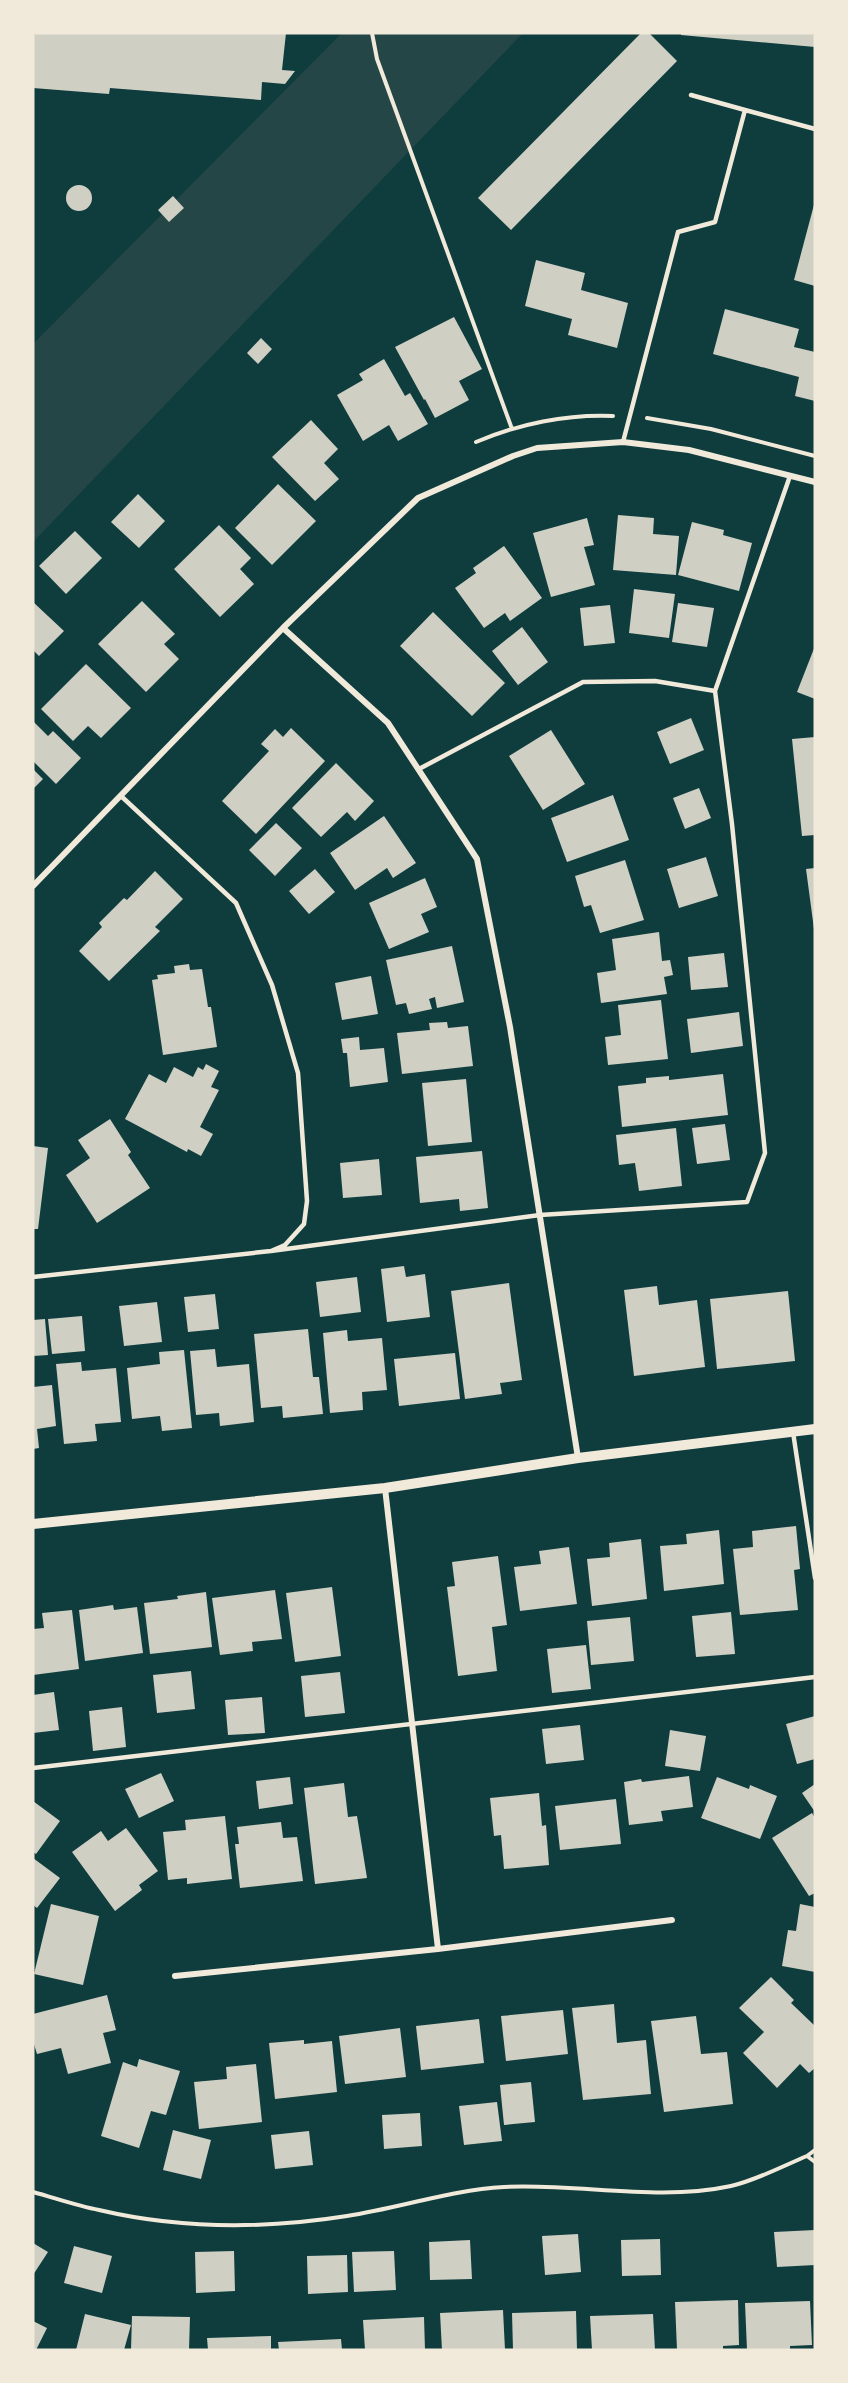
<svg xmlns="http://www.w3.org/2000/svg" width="848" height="2383" font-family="Ubuntu,sans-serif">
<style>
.green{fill:#244646}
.building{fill:#cfcfc3}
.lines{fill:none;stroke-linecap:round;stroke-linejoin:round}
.path{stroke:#f1e9da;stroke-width:4}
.service{stroke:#f1e9da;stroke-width:4.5}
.minor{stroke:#f1e9da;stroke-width:6}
.tertiary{stroke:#f1e9da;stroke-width:10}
</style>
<rect width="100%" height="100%" fill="#0f3d3e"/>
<path class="green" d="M342 33H523L33 542V344Z"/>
<path class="building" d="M33 33H286L282 70 295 71 285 84 262 82 261 100 110 88 109 94 33 88Z
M641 33H649L677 61 511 230 478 198Z
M681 33H815V47L681 35Z
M66 198a13 13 0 1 1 26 0a13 13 0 1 1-26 0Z
M173 196 184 208 169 222 158 210Z
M815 201V286L794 280Z
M536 260 585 273 581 290 628 303 617 348 568 335 572 319 525 306Z
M725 309 799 329 794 347 815 352V401L795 396 799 377 713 354Z
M454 317 482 369 459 381 469 400 435 418 425 399 424 400 395 347Z
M261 338 272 349 258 364 247 353Z
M384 359 405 396 410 393 428 424 398 441 389 425 363 441 337 395 363 380 359 374Z
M311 420 338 449 324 463 339 479 315 501 272 457Z
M278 484 316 521 272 565 235 528Z
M138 494 165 521 139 548 111 522Z
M618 515 654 518 653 534 679 536 676 575 613 570Z
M587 518 594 545 584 547 595 585 551 597 533 533Z
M692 522 724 530 723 535 752 543 739 591 678 575Z
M219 525 251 558 240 569 254 584 220 617 174 569Z
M75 531 102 558 66 594 39 566Z
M504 546 542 598 510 621 505 613 484 628 455 588 476 573 473 568Z
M634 589 675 594 669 638 629 633Z
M142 601 175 634 164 644 179 659 146 692 98 644Z
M33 602 64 631 39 656 33 650Z
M678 603 714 608 707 647 672 642Z
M610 605 615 643 584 646 580 608Z
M433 612 505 683 472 716 400 646Z
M522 627 548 662 518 685 492 651Z
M815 646V699L797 692Z
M86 664 131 708 101 738 88 726 73 741 41 709Z
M691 718 704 750 670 764 657 732Z
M33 721 48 736 53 731 81 758 56 784 33 761Z
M291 728 325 761 256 834 222 801 269 751 261 744 275 729 283 737Z
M551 730 585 784 543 810 509 756Z
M815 737V835L802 836 792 739Z
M336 763 374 801 355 821 347 812 321 837 292 808Z
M33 769 43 779 33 789Z
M699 788 711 818 685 829 673 798Z
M613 795 629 840 567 862 551 818Z
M384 816 416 863 393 878 387 868 355 890 330 853Z
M276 823 302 848 275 876 249 850Z
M706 857 718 896 679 908 667 869Z
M625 860 644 920 600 933 591 905 584 907 575 876Z
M815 868V929H814L806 869Z
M315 869 335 892 309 914 289 891Z
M155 871 183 899 155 927 160 931 109 981 79 951 102 927 99 923 124 898 127 900Z
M425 878 437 907 421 914 429 932 389 949 369 903Z
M659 932 662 961 670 960 673 975 664 977 667 994 601 1003 597 973 616 970 612 939Z
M452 946 464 1002 437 1008 435 997 429 999 432 1009 409 1014 406 1003 396 1005 386 960Z
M724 953 728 987 691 990 688 957Z
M189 964 190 970 202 969 208 1007H211L217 1047 163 1055 152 980 158 979 157 975 175 973 174 966Z
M371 976 378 1014 342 1020 335 983Z
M661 1000 668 1059 608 1065 605 1037 621 1035 618 1005Z
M739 1012 743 1046 691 1053 687 1019Z
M447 1022 448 1028 468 1026 473 1066 402 1074 397 1033 430 1030 429 1023Z
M359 1037 360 1050 384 1048 388 1082 350 1087 347 1053H343L341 1039Z
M206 1064 219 1071 211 1087 219 1090 200 1127 213 1134 201 1156 188 1149 187 1152 125 1119 149 1074 166 1083 174 1067 193 1077 198 1067 203 1070Z
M723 1074 728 1115 622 1127 618 1086 646 1083V1078L669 1076V1080Z
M466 1079 472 1142 428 1146 422 1083Z
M110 1119 131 1152 128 1155 150 1188 97 1223 66 1175 90 1158 78 1140Z
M725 1124 730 1160 697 1164 692 1128Z
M676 1128 682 1186 639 1191 635 1163 619 1165 616 1135Z
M33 1146 48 1148 38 1229H33Z
M482 1151 488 1208 460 1211 459 1199 420 1203 416 1157Z
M379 1159 382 1195 343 1198 340 1163Z
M404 1266 406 1277 425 1274 430 1317 387 1322 381 1269Z
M357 1277 361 1312 320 1317 316 1282Z
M509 1283 522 1380 500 1383 502 1394 465 1399 451 1291Z
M657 1286 659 1305 697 1300 705 1367 634 1376 624 1290Z
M788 1291 795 1361 717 1369 710 1299Z
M215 1294 219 1329 188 1332 184 1297Z
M157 1302 162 1342 124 1346 119 1306Z
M82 1316 85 1351 52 1354 48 1319Z
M45 1319 48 1355 33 1356V1320Z
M308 1329 313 1377H319L323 1414 283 1418 282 1406 261 1408 254 1334Z
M347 1330 348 1341 382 1338 387 1390 362 1392 363 1410 330 1413 323 1333Z
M215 1349 217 1367 249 1364 254 1422 220 1426 219 1413 196 1415 190 1351Z
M184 1350 192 1428 162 1431 160 1416 132 1419 127 1368 160 1364 159 1352Z
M455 1353 460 1399 399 1406 394 1359Z
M81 1362 82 1371 116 1368 121 1422 95 1424 97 1441 64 1444 56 1364Z
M52 1385 56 1426 37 1429 39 1448 33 1449V1387Z
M796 1526 800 1569 794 1570 798 1610 740 1615 733 1549 753 1547 752 1531Z
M719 1530 724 1584 664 1591 660 1546 687 1544 686 1534Z
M641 1539 647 1599 592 1606 587 1559 610 1557 609 1543Z
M569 1547 577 1604 520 1611 514 1567 541 1564 539 1551Z
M498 1556 507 1625 492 1627 497 1671 458 1676 447 1587 455 1586 452 1562Z
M332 1587 341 1656 295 1662 286 1593Z
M275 1590 282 1639 252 1642 253 1651 220 1655 212 1598Z
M206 1592 212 1647 150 1654 144 1603 178 1599 177 1596Z
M113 1605 114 1610 137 1607 143 1653 85 1661 79 1610Z
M72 1610 79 1669 33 1675V1629L44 1628 42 1613Z
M731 1612 735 1654 696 1657 692 1616Z
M630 1617 634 1661 591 1665 587 1621Z
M586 1645 591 1689 552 1693 547 1649Z
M191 1671 195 1709 157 1713 153 1675Z
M340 1672 345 1713 305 1717 301 1676Z
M54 1692 59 1730 33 1733V1695Z
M262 1697 265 1733 228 1735 225 1700Z
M122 1707 126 1747 93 1751 89 1711Z
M815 1716V1759L797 1764 786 1724Z
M580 1725 584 1760 546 1764 542 1729Z
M670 1730 706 1736 700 1771 665 1766Z
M161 1773 174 1801 139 1818 125 1789Z
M689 1776 693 1807 661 1811 663 1821 629 1825 624 1782 641 1779 642 1782Z
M290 1777 293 1804 259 1809 256 1781Z
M717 1777 749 1789 750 1785 777 1796 760 1839 701 1818Z
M344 1783 348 1817 357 1816 367 1878 315 1884 304 1788Z
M815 1784V1812L802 1793Z
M539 1793 542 1826 546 1825 549 1865 504 1869 501 1835 494 1836 490 1798Z
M616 1799 621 1844 560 1850 555 1806Z
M33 1801 60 1821 36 1854 33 1852Z
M812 1813 815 1818V1893L809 1896 772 1838Z
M225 1816 232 1879 187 1884V1878L168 1880 163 1832 186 1830 185 1820Z
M281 1822 283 1838 297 1837 303 1881 240 1888 235 1844H239L237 1827Z
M126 1828 158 1871 139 1885 142 1890 115 1911 72 1852 101 1831 108 1841Z
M33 1858 60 1878 37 1908 33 1905Z
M51 1904 99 1916 83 1985 34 1974Z
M800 1904 815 1907V1972L782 1966 788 1930 796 1931Z
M771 1977 794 2000 791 2003 815 2026V2068L809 2073 800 2064 777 2088 743 2053 764 2032 739 2008Z
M107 1995 116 2030 103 2033 111 2063 68 2074 61 2048 37 2054 33 2041V2014Z
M614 2004 617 2043 646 2040 651 2094 583 2100 572 2008Z
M563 2010 568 2054 506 2061 501 2016Z
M696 2016 701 2054 727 2052 733 2104 664 2112 651 2021Z
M479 2019 484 2063 421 2070 416 2026Z
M400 2028 406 2077 345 2084 339 2036Z
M304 2040V2044L332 2041 337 2092 275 2099 269 2043Z
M139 2059 180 2071 166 2115 151 2111 139 2148 101 2136 123 2062 137 2067Z
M256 2064 262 2122 199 2129 194 2082 227 2079 226 2067Z
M531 2082 535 2122 504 2125 500 2085Z
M497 2102 502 2141 464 2145 459 2106Z
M420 2113 422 2146 384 2149 382 2115Z
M173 2130 211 2140 201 2179 163 2170Z
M309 2131 313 2165 275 2169 271 2135Z
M815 2230V2265L777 2267 774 2232Z
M578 2234 581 2272 545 2275 542 2236Z
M660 2239 661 2275 622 2276 621 2240Z
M470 2240 472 2279 430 2280 429 2242Z
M33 2243 48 2252 33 2275Z
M74 2246 112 2256 102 2293 64 2283Z
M234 2251 235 2291 196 2293 195 2252Z
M394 2251 396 2290 354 2292 352 2252Z
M347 2255 348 2292 308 2294 307 2256Z
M738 2300 739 2345 723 2346V2350H677L675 2302Z
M810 2301 812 2345 790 2346V2350H747L745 2303Z
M503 2310 505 2350H442L440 2313Z
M576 2311 577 2350H513L512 2313Z
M85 2314 131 2325 124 2350H76Z
M653 2314 655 2350H592L590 2316Z
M132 2316 190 2317 189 2350H131Z
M424 2317 425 2350H365L363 2320Z
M33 2321 47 2328 36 2350H33Z
M271 2336V2350H208L207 2338Z
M341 2339 342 2350H279L278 2342Z"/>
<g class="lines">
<path class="path" d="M372 33 377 59 512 429
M647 418 711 429 815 456
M476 442C518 424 567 414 613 416
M807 2156 815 2162
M33 2192C55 2198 77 2206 99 2210 180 2229 265 2229 347 2216 400 2208 451 2190 504 2187 579 2183 657 2202 731 2186 757 2180 783 2166 807 2156L815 2150"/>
<path class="service" d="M691 95 745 110
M623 442 678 232 715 222 745 110 815 129
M419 769 583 682 655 681 715 691
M271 1251 540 1215 747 1202 765 1153 732 824 715 691 790 476
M33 1277 271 1251 285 1245 304 1224 307 1201 298 1073 272 985 236 903 121 796
M793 1432 815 1578
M33 1768 815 1677"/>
<path class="minor" d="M283 628 388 723 477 859 510 1027 578 1458
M33 886 283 628 418 498 513 456 537 448 623 442 689 450 815 482
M385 1488 438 1949
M175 1976 438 1949 672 1920"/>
<path class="tertiary" d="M33 1524 385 1488 578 1458 815 1429"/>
</g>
<rect width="848" height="2383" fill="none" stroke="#f1e9da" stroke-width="69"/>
</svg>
